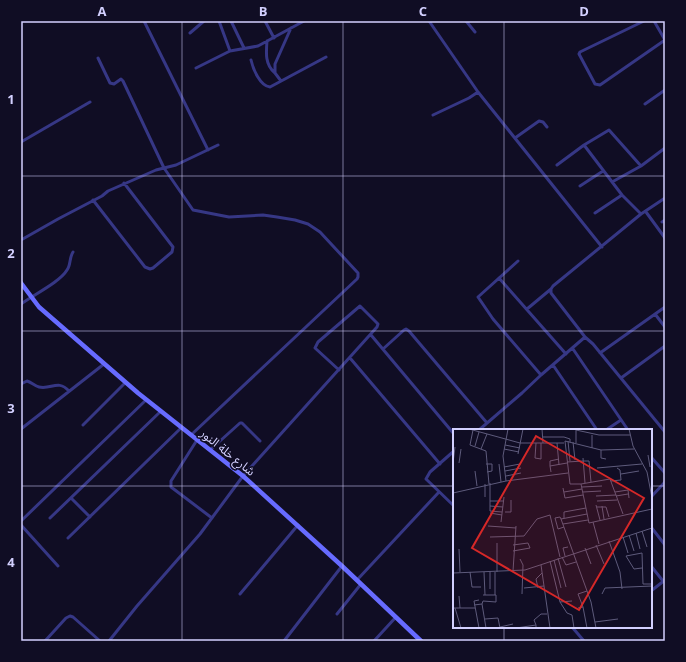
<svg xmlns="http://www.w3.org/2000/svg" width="686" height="662" font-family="'Open Sans','Noto Sans Arabic',sans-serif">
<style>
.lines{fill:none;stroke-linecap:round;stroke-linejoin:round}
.street{stroke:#363785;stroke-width:3}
.secondary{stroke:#676bff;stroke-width:4.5}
.grid{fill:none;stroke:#d3d0ff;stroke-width:1;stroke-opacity:0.55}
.labels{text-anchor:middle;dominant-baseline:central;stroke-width:3;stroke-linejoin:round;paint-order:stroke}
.street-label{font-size:12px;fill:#d3d0ff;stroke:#100d24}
.inset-road{fill:none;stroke:#5e5b7c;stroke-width:1}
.view{fill:#d62828;fill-opacity:0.15;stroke:#d62828;stroke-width:2}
.inset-edge{fill:none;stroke:#d3d0ff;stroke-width:2}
.neatline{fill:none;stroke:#d3d0ff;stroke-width:1.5}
.grid-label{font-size:13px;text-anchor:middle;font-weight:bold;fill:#d3d0ff}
</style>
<rect width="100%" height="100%" fill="#100d24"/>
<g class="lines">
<path class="street" d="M144 21 208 150
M219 21 230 51
M231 21 244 48
M265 21 274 38
M429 21 478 92 602 247
M466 21 475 32
M644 21 580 52 579 54 595 84 600 85 665 40 654 21
M190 33 204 21
M267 41C266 53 265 65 275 73
M98 58 110 83 114 84 121 79 123 81 164 168 193 210 229 217 263 215 277 217 295 220 308 224 320 232 358 273V277L357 279 191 435
M251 60C253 69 260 86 270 87L326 57
M196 68 230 51 258 46 304 21
M281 81 275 73V64L291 28
M645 104 665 90
M433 115 469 98 478 92
M515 138 539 121 543 122 547 127
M21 142 90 102
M584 145 609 130 641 166
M557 165 584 145 622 195 641 214
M612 182 641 166 665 148
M580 186 603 171
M93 200 145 267 150 269 153 268 172 252 173 247 124 183
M646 212 665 238
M595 213 622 195
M662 222 665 220
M21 240 58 219 102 196 108 191 156 170 176 165 218 145
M518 261 478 297 493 319 541 375
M499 278 566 354
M21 304C33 295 60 282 67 270 71 265 69 258 73 252
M527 309 551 289
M655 314 665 327
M371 335 454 434
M585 337 593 344 665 432
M383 349 404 330 406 329 409 331 487 423
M573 349 628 430
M600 353 665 307
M350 358 440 464
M553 365 597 430
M621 378 665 346
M21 384 27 381C31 382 35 386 39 387 51 390 58 379 69 391
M83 425 125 383
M21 429 104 364
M479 430 522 393 541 375 585 337 551 293V289L553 286 641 214 665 198
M606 430 621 420
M197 440 171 481V487L212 518
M210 450 240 423H242L260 441
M454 451 430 472 426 479 454 506
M651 457 665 473
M651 497 665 482
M71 498 90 517
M50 518 160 412
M21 521 146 400
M21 525 58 566
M651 527 665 545
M68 538 181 428
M651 566 663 581
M357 580 439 492
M651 591 665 580
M240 594 298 525
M337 614 361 584
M572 627 584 641
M45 641 66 618 70 616 73 617 100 641
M109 641 137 606 200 534 243 476 377 327 378 324 360 306 318 342 315 348 339 370
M284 641 342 566
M374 641 396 617"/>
<path class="secondary" d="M21 283 39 307 138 393 243 476 342 566 421 641"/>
</g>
<path class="grid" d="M182 21V641M343 21V641M504 21V430M21 176H665M21 331H665M21 486H454M651 486H665M504 627V641"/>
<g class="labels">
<g class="street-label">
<text transform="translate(228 452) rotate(39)">شارع خلة النور</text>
</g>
</g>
<g transform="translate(453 429)">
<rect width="199" height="199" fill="#100d24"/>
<path class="inset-road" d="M16 0 67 14H111M89 0 90 14M176 0 180 17 194 43 199 69M20 1 17 16 33 22 36 55M90 8H111L117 10V13M115 12 117 32M120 13 122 31M83 14 82 29 88 30V14M104 14 106 36M123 14V1L146 6H177M52 16 67 19M22 17 26 3M139 19V6M28 20 34 5M51 20 66 23M181 20 148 21 112 12 117 55H128L136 94 199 80M148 21V29L153 30M65 25 70 0M195 26 197 38M130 29 132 54M130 32H136L138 53M114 33 130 32M0 34 2 18M6 34 8 20M33 35H39V42L34 43M46 35 48 53M97 37V32L106 30M51 38 67 35M144 39 189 35M22 42 24 57M52 42 68 39M98 43 97 37 114 34M168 45 186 42M53 47 68 44M53 52 115 44M158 52 168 51 167 41 164 39M37 54V77L50 78M32 55V68M128 55 157 50 170 85M129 58 149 57M110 59 112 69 130 66M111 63 129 60M130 63 148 62M162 63 175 61 176 69M0 64 53 52 50 27 55 0M143 67 163 66M163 67 175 65M37 72H51M144 72 164 71M143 76 147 91M37 77V82L49 83M149 77 151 90M144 78H153L156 88M52 83H58V71M37 84 49 86M111 89V83L133 79M108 90 134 85M48 93 51 68M140 93 146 115M110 95 135 91M35 97 63 99M111 98 105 100 102 89 107 88 108 90 138 173 143 199M189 102 194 118M183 104 187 120M176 106 181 122M37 108 71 107 84 90 97 86 107 128M170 108 175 124M156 112 167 143 169 160M44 114V143M143 116 151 135M132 119 138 135M6 120 7 143M60 122 77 119 75 114 60 116M112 127 110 119 115 118M109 128 113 136 123 133M105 129 113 158M67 130 70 136 69 165M101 131 108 159M97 132 107 173 119 172M88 136 97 199M189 139 181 140 173 127 189 124 190 155H199M60 142 63 97M17 143 19 158H28M31 143 32 166M37 143V160M42 143V166M0 144 72 141 199 99M71 159 91 157M85 159 83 150 89 144M149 165 152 159 199 157M6 167 7 179M26 171 21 172 26 199M107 173 114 184 119 186 121 199M29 175 33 199M21 176 29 175 30 172 43 173V166H30M130 178 125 165 134 162M0 179H22M2 179 8 199M125 179 130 178 134 199M32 190 45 189 47 199M142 193 165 190M83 196 81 191 88 185H94M47 198 60 195M63 199 83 196V199"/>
<path class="view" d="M83 7 191 69 126 181 19 119Z"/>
<rect width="199" height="199" class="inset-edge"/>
</g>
<rect width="686" height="662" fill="none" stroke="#100d24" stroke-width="44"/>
<rect x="22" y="22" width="642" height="618" class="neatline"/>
<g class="grid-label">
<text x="102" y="16">A</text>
<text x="263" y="16">B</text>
<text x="423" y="16">C</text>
<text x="584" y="16">D</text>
<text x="11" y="104">1</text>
<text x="11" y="258">2</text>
<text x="11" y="413">3</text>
<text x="11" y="567">4</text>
</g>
</svg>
